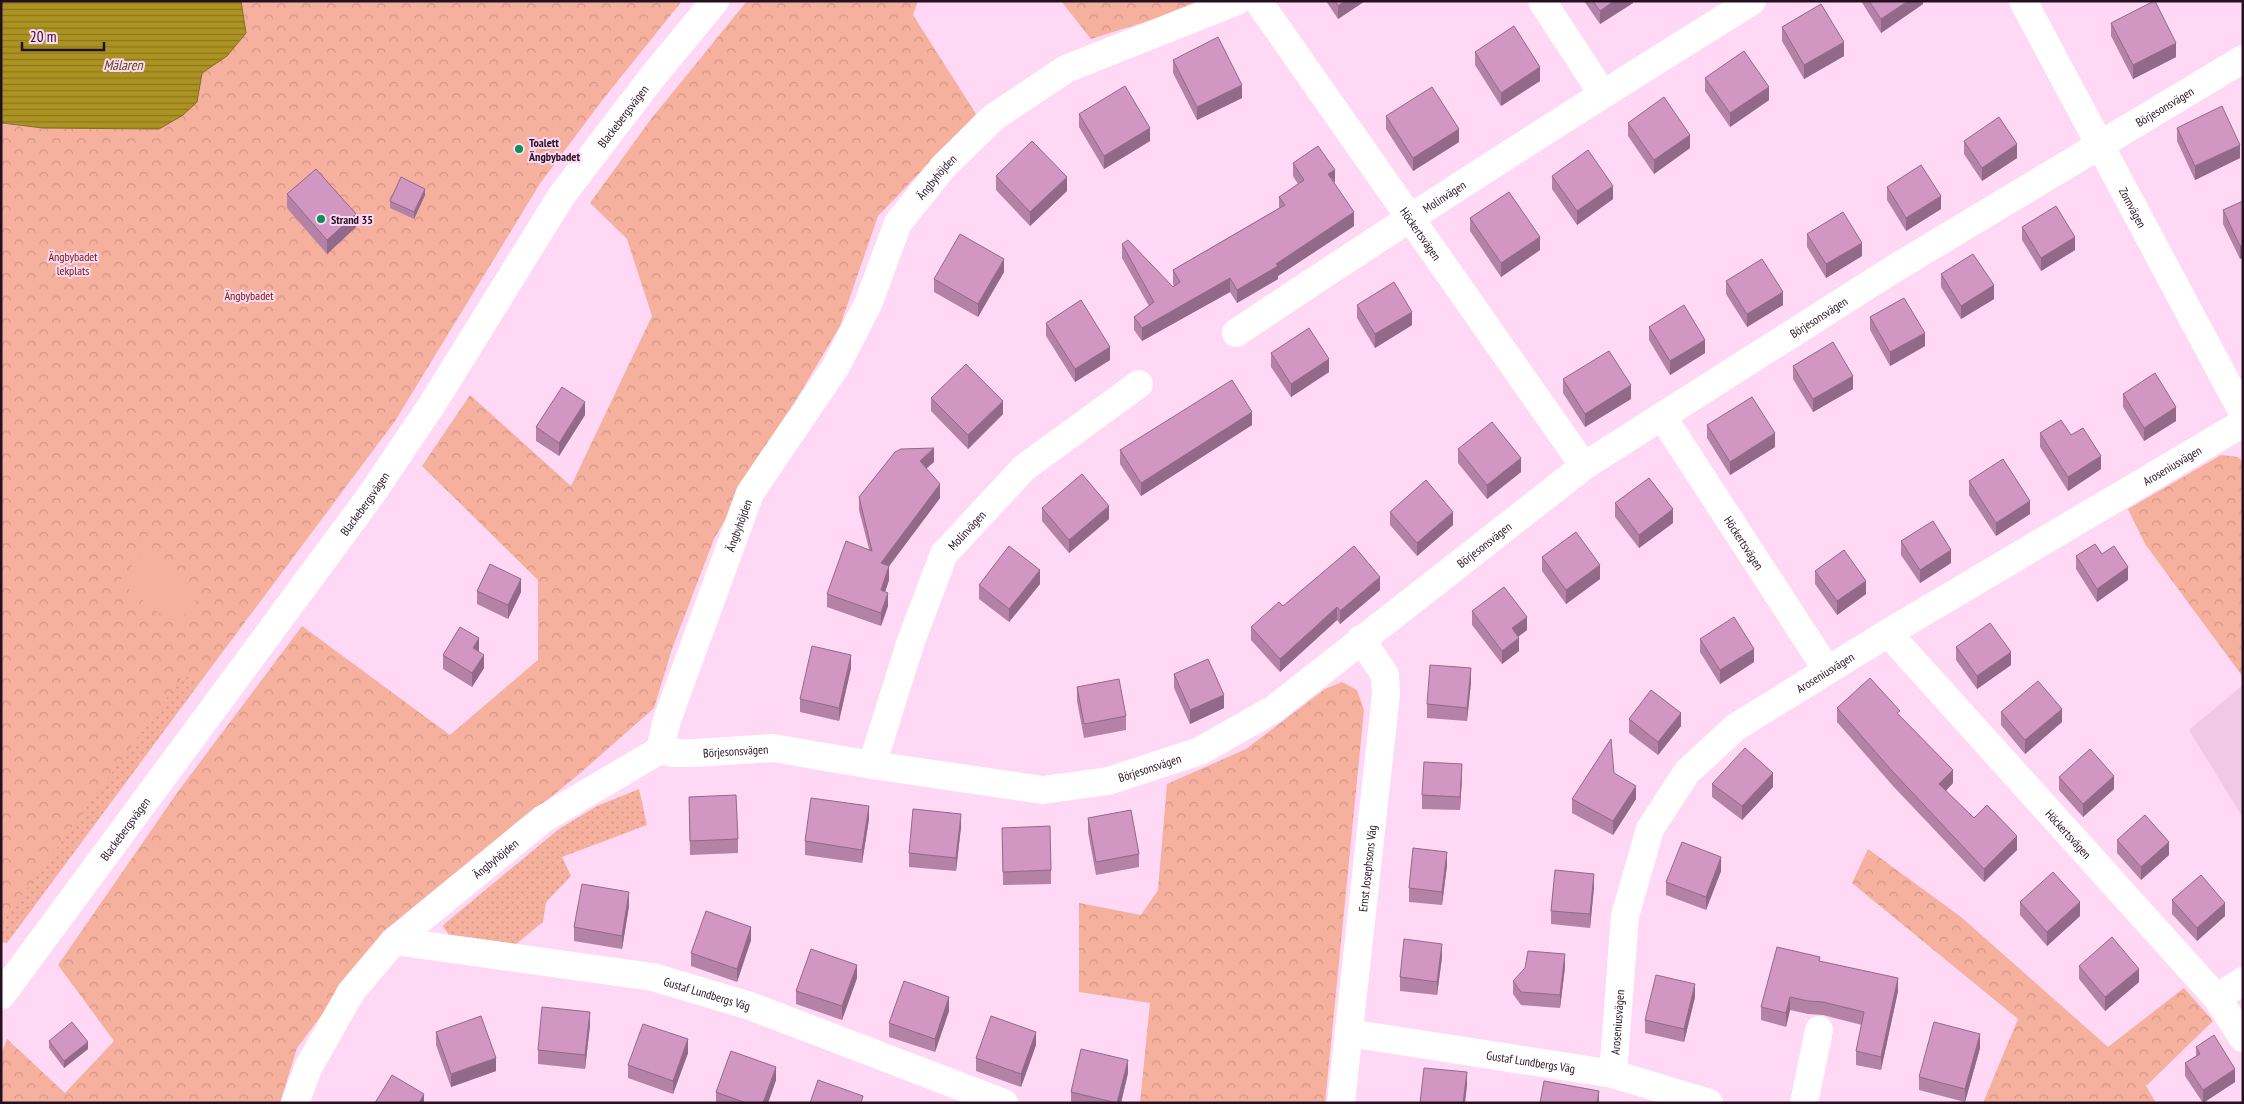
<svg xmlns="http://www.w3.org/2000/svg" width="2244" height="1104" font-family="'PT Sans Narrow',sans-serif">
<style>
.built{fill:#f1c8e6}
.grass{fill:url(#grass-dots)}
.forest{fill:url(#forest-crowns)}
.pitch{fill:#f5b09e}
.water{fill:url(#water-rules);stroke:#846c22}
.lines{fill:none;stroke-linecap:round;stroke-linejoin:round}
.minor{stroke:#fff;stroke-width:28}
.wall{fill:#b481a7}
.shaded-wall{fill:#926988}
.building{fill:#d196c2;stroke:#926988}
.poi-dot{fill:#009556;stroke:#fed8f4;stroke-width:2}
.labels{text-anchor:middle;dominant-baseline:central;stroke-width:4;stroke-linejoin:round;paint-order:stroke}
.street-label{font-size:12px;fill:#251021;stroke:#fed8f4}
.poi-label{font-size:12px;font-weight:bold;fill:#251021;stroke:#fed8f4;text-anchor:start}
.park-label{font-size:12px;fill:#6f220d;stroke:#fed8f4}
.water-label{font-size:14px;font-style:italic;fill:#5a4d15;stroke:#fed8f4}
</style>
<defs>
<pattern id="grass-dots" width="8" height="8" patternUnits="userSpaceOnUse" patternTransform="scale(1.25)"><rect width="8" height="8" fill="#f5b09e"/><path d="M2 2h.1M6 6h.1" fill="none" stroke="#d29688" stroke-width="1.8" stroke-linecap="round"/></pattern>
<pattern id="forest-crowns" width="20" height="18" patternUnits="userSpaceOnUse" patternTransform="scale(1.25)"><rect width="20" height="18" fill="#f5b09e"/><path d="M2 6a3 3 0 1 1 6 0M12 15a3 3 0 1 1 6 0" fill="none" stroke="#d29688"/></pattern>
<pattern id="water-rules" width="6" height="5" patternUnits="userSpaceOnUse" patternTransform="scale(1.25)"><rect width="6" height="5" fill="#ac9322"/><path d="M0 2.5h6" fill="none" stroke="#8c771d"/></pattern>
</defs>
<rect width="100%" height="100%" fill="#fed8f4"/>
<path class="built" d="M2243 685V818L2189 730Z"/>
<path class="grass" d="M183 675 201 681 7 943 1 942V908Z
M639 789 647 825 562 857 571 876 546 902 543 922 516 944 449 935 443 926 448 921 559 829 597 806Z"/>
<path class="forest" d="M241 1H682L604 98 541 182 395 421 201 681 183 676 1 924V124L43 128 159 129 197 102 202 73 227 56 246 33Z
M747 1H918L913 15 976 114 878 216 840 326 714 539 672 649 654 708 578 775 383 933 297 1048 280 1103H1V1055L7 1039 65 1093 114 1041 58 965 177 793 302 626 450 735 538 660V580L422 466 470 395 571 486 652 316 627 239 590 203 651 119Z
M1061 1H1211L1091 39Z
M2221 455 2238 457 2243 462V677L2145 544 2128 509Z
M1342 682 1357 690 1364 710 1325 1103H1140L1150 1003 1079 992V903L1141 915 1158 890 1167 784 1246 749 1325 689Z
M1868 849 1961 917 2108 1047 2184 988 2213 1021 2146 1086 2156 1103H1983L2018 1019 1852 883Z"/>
<path class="pitch" d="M145 550 201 594 176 626 119 582Z"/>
<path class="water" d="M1 1H241L246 33 227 56 202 73 197 102 183 115 159 129 43 128 1 123Z"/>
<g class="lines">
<g class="minor">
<path id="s1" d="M1258 1 1584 466"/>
<path d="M1542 1 1602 93"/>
<path id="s2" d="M2023 1 2243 413"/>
<path id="s3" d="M1236 333C1406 219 1578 109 1752 1"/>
<path id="s4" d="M1662 416 1827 670"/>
<path id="s5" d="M1888 633 2217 998 2243 1038"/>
<path id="s6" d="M660 750 673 753H696L773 748 872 765 1043 790 1108 781 1200 751 1274 709 1584 466 1892 270 2243 59"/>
<path id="s7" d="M872 765 911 641 944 554 1024 468 1139 384"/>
<path id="s8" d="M394 941 653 977 750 1006 1004 1103"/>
<path id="s9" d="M1 996 371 495 433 403 562 195 653 76 715 1"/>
<path d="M2217 998 2243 981"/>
<path id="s10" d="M1349 1033 1613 1074 1709 1103"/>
<path id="s11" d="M1613 1074 1625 916 1650 829 1687 772 1736 727 1888 633 2243 423"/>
<path id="s12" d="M295 1103 308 1068 351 992 394 941 543 819 660 750 667 720 750 493 835 368 868 304 898 223 943 167 994 117 1066 69 1237 1"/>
<path id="s13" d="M1341 1103 1386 694 1385 675 1361 639"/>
<path d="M1804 1103 1819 1030"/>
</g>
</g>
<path class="wall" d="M1326 1H1365L1338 19Z
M1584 1H1633V3L1600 24Z
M1861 1H1923V4L1881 33Z
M2111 23 2176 57 2133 79 2111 36Z
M1782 27 1844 56 1804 79 1782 41Z
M1475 52 1540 81 1501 106 1475 65Z
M1173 60 1242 98 1197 120 1173 73Z
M1705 78 1769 100 1730 127 1705 91Z
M1079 114 1150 141 1104 169 1079 127Z
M1386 116 1459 142 1413 171 1386 129Z
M1628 123 1690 148 1654 174 1628 136Z
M2177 128 2240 158 2195 180 2177 141Z
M1964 141 2017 158 1982 181 1964 154Z
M1293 163 1334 183 1354 226 1278 276V279L1237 303 1230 292 1142 341 1134 330V317L1149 306 1122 258V244L1173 287 1174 286 1173 284V270L1279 208V197L1298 184 1293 176Z
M996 176 1067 191 1030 226 996 190Z
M1552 176 1613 199 1577 225 1552 189Z
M1887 187 1941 209 1906 231 1887 200Z
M287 194 356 227 327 254 287 208Z
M425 195 414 219 390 208V201Z
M2243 201 2240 259 2223 224V210Z
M1470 218 1540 250 1501 277 1470 231Z
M2022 227 2075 250 2041 271 2022 240Z
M1807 234 1862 256 1826 278 1807 247Z
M1004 272 978 317 934 292V279Z
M1941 274 1994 299 1961 319 1941 287Z
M1726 281 1783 305 1747 327 1726 294Z
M1357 305 1412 325 1375 348 1357 318Z
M1870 317 1925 346 1890 366 1870 330Z
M1046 323 1110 360 1075 382 1046 336Z
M1649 327 1705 353 1670 375 1649 340Z
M1271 353 1329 372 1291 397 1271 367Z
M1793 366 1853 389 1813 412 1793 379Z
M1563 379 1631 399 1585 427 1563 393Z
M2123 394 2176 421 2144 441 2123 407Z
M931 398 1003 414 968 449 931 411Z
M585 415 559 456 536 441V427Z
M1252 425 1141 496 1120 464V450Z
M1707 425 1775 447 1730 475 1707 438Z
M2040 433 2071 435 2101 469 2068 491 2040 447Z
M1458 449 1521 472 1487 499 1458 463Z
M934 462 926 468 940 498 889 566V580L885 592 888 606 881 626 827 607V594L869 549 859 510V497Z
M1969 481 2030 514 1996 536 1969 495Z
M1615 503 1673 523 1639 548 1615 517Z
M1042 508 1109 519 1069 553 1042 521Z
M1390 512 1453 525 1417 556 1390 525Z
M1901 541 1951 563 1920 583 1901 555Z
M2102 554 2128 580 2097 602 2076 569V556Z
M1542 557 1600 579 1566 604 1542 571Z
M1815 571 1866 594 1837 615 1815 584Z
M1040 584 1009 622 979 599V585Z
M1380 590 1340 624 1337 620 1280 672 1251 640V627L1283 606Z
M477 591 521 592 508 619 477 604Z
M1472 611 1527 630 1518 637 1519 651 1502 664 1472 625Z
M1700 639 1754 662 1720 684 1700 652Z
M1956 647 2011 665 1977 689 1956 660Z
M479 652 484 668 472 687 443 669V655Z
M851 668 839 721 800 712V699Z
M1174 674 1224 708 1190 724 1174 688Z
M1471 682 1467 721 1427 718V704Z
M1077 687 1126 716V730L1084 738 1077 701Z
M1837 708 1900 716 1953 783 1946 791 1974 818 2017 850 1984 882 1893 786 1837 722Z
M2001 712 2062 722 2025 754 2001 725Z
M1629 719 1681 726 1658 755 1629 733Z
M1614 773 1636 799 1613 835 1572 813V799Z
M1462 777 1460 810 1422 809V795Z
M2059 777 2114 789 2083 817 2059 790Z
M1712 784 1773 787 1742 820 1712 797Z
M689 797 738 839V853L690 855Z
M1088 818 1139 854V867L1096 875 1088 832Z
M869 819 862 863 805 855V841Z
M961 827 956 871 909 867V853Z
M1002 828 1051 870V884L1003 885Z
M2117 840 2169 855 2141 880 2117 853Z
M1447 865 1442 905 1409 902V888Z
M1721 871 1706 910 1666 895V882Z
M1594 887 1590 928 1551 924V911Z
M2172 900 2225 916 2197 941 2172 914Z
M2020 902 2080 916 2047 946 2020 915Z
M629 906 622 949 574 941V927Z
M751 940 737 982 691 966V953Z
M1442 957 1437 995 1400 991V977Z
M1820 961 1898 991 1881 1070 1856 1065V1051L1862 1025 1823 1015 1808 1014 1790 1010 1786 1027 1761 1020V1007Z
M2079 966 2139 982 2105 1011 2079 979Z
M1565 967 1560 1008 1521 1005 1513 994V981Z
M857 978 842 1020 796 1004V991Z
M1695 997 1684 1042 1645 1033V1020Z
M949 1011 935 1052 889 1037V1023Z
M590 1025 585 1069 538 1064V1050Z
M436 1032 496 1071 451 1087 436 1045Z
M49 1041 88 1049 64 1068 49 1048Z
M1036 1045 1021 1087 976 1071V1058Z
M2196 1047 2235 1082 2203 1103 2185 1076V1063L2196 1056Z
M1980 1048 1965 1102 1919 1090V1077Z
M688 1053 673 1094 628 1078V1065Z
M1128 1073 1121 1103H1071V1092Z
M776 1080 768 1103H716V1092Z"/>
<path class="shaded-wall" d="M1345 1H1365L1338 19V6Z
M1614 1H1633V3L1600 24V11Z
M1908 1H1923V4L1881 33V19Z
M1844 42V56L1804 79V65Z
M2176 43V57L2133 79V65Z
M1540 67V81L1501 106V93Z
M1242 85V98L1197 120V107Z
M1769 87V100L1730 127V113Z
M1150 128V141L1104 169V156Z
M1459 129V142L1413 171V158Z
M1690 135V148L1654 174V160Z
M2017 144V158L1982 181V168Z
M2240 145V158L2195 180V166Z
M1335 170V183L1328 174Z
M1067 177V191L1030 226V212Z
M1613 186V199L1577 225V211Z
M425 189V195L414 219V212Z
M1941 196V209L1906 231V218Z
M1354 212V226L1278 276V279L1237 303V290Z
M356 214V227L327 254V240Z
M1540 237V250L1501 277V263Z
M2075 237V250L2041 271V258Z
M1862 243V256L1826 278V264Z
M2243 244V258L2240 259V246Z
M1004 259V272L978 317V304Z
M1230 278V292L1142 341V328Z
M1994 285V299L1961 319V306Z
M1783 292V305L1747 327V314Z
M1412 312V325L1375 348V334Z
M1925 333V346L1890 366V352Z
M1705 340V353L1670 375V361Z
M1110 347V360L1075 382V369Z
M1329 359V372L1291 397V384Z
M1853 376V389L1813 412V399Z
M1631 385V399L1585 427V414Z
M1003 401V414L968 449V435Z
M585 402V415L559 456V443Z
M2176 407V421L2144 441V428Z
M1252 412V425L1141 496V483Z
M1775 433V447L1730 475V462Z
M934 448V462L920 474V461Z
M2101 456V469L2068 491V477Z
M1521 458V472L1487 499V485Z
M940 484V498L881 577V563Z
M2030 501V514L1996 536V523Z
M1109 506V519L1069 553V540Z
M1673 509V523L1639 548V535Z
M1453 512V525L1417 556V543Z
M1951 550V563L1920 583V570Z
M1600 565V579L1566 604V590Z
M889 566V580L881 604V590Z
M2128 567V580L2097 602V589Z
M1040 570V584L1009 622V609Z
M1380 577V590L1340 624V611Z
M521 579V592L508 619V605Z
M1866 581V594L1837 615V601Z
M888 593V606L881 626V613Z
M1337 607V620L1280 672V659Z
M1527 617V630L1512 641V628Z
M479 638V652L473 648Z
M1519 638V651L1502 664V651Z
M1754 649V662L1720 684V670Z
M2011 652V665L1977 689V676Z
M484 655V668L472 687V673Z
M851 655V668L839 721V708Z
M1471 668V682L1467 721V708Z
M1224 695V708L1190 724V710Z
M2062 709V722L2025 754V740Z
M1681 713V726L1658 755V742Z
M1462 764V777L1460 810V797Z
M1953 770V783L1939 797V784Z
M1773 773V787L1742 820V806Z
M2114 776V789L2083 817V804Z
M1636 786V799L1613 835V821Z
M869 806V819L862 863V850Z
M961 814V827L956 871V858Z
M2017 836V850L1984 882V869Z
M2169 842V855L2141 880V867Z
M1447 852V865L1442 905V892Z
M1721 857V871L1706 910V897Z
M1594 874V887L1590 928V914Z
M629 892V906L622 949V936Z
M2080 902V916L2047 946V932Z
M2225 903V916L2197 941V928Z
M751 927V940L737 982V969Z
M1442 944V957L1437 995V982Z
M1565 954V967L1560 1008V995Z
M857 965V978L842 1020V1006Z
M2139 969V982L2105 1011V997Z
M1898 978V991L1881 1070V1057Z
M1695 984V997L1684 1042V1029Z
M949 997V1011L935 1052V1039Z
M1790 997V1010L1786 1027V1013Z
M590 1012V1025L585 1069V1055Z
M1036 1032V1045L1021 1087V1074Z
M1980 1034V1048L1965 1102V1089Z
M688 1039V1053L673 1094V1081Z
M88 1042V1049L64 1068V1061Z
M496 1058V1071L451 1087V1074Z
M1128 1060V1073L1121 1103H1117Z
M776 1067V1080L768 1103H763Z
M2235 1069V1082L2203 1103V1090Z
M1467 1072V1086L1465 1103H1463Z
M1599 1091V1103H1597Z
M424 1094V1103H419Z"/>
<path class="building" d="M1335 1H1345L1338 6Z
M1593 1H1614L1600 11Z
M1869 1H1908L1881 19Z
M2154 1H2155L2176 43 2133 65 2111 23Z
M1821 4 1844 42 1804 65 1782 27Z
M1514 26 1540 67 1501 93 1475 52Z
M1218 37 1242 85 1197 107 1173 60Z
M1744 51 1769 87 1730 113 1705 78Z
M1125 86 1150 128 1104 156 1079 114Z
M1432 87 1459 129 1413 158 1386 116Z
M1664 97 1690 135 1654 160 1628 123Z
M2222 106 2240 145 2195 166 2177 128Z
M1999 117 2017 144 1982 168 1964 141Z
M1032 141 1067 177 1030 212 996 176Z
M1318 146 1335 170 1328 174 1354 212 1276 264 1278 266 1237 290 1230 278 1142 328 1134 317 1154 302 1122 244 1128 240 1173 287 1180 282 1173 270 1285 205 1279 197 1304 180 1293 163Z
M1588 150 1613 186 1577 211 1552 176Z
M1921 165 1941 196 1906 218 1887 187Z
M316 169 356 214 327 240 287 194Z
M401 177 425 189 414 212 390 201Z
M1509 192 1540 237 1501 263 1470 218Z
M2243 201V244L2240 246 2223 210Z
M2056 206 2075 237 2041 258 2022 227Z
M1843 212 1862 243 1826 264 1807 234Z
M960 234 1004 259 978 304 934 279Z
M1973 254 1994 285 1961 306 1941 274Z
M1762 259 1783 292 1747 314 1726 281Z
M1394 282 1412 312 1375 334 1357 305Z
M1904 298 1925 333 1890 352 1870 317Z
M1081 300 1110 347 1075 369 1046 323Z
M1684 305 1705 340 1670 361 1649 327Z
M1309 328 1329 359 1291 384 1271 353Z
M1833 342 1853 376 1813 399 1793 366Z
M1609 351 1631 385 1585 414 1563 379Z
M966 364 1003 401 968 435 931 398Z
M2155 373 2176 407 2144 428 2123 394Z
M1232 380 1252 412 1141 483 1120 450Z
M562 387 585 402 559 443 536 427Z
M1752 397 1775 433 1730 462 1707 425Z
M2061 420 2071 435 2083 428 2101 456 2068 477 2040 433Z
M1492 422 1521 458 1487 485 1458 449Z
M934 448 920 461 940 484 881 563 889 566 881 590 888 593 881 613 827 594 846 541 872 551 859 497 895 452 901 449Z
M2003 459 2030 501 1996 523 1969 481Z
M1082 474 1109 506 1069 540 1042 508Z
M1649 478 1673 509 1639 535 1615 503Z
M1426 480 1453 512 1417 543 1390 512Z
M1933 521 1951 550 1920 570 1901 541Z
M1576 532 1600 565 1566 590 1542 557Z
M2095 544 2102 554 2114 546 2128 567 2097 589 2076 556Z
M1009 546 1040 570 1009 609 979 585Z
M1354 546 1380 577 1340 611 1337 607 1280 659 1251 627 1279 602 1283 606Z
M1844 550 1866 581 1837 601 1815 571Z
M490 564 521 579 508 605 477 591Z
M1504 587 1527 617 1512 628 1519 638 1502 651 1472 611Z
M1734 617 1754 649 1720 670 1700 639Z
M1990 623 2011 652 1977 676 1956 647Z
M460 627 479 638 473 648 484 655 472 673 443 655Z
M812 646 851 655 839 708 800 699Z
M1208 659 1224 695 1190 710 1174 674Z
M1430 665 1471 668 1467 708 1427 704Z
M1870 678 1900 711 1897 713 1953 770 1939 784 1974 818 1987 805 2017 836 1984 869 1893 772 1837 708Z
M1119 679 1126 716 1084 724 1077 687Z
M2038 681 2062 709 2025 740 2001 712Z
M1651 690 1681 713 1658 742 1629 719Z
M1611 739 1614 773 1636 786 1613 821 1572 799Z
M1745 748 1773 773 1742 806 1712 784Z
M2090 749 2114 776 2083 804 2059 777Z
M1424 762 1462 764 1460 797 1422 795Z
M736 795 738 839 690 841 689 797Z
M811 798 869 806 862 850 805 841Z
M913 809 961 814 956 858 909 853Z
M1131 810 1139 854 1096 862 1088 818Z
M2145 815 2169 842 2141 867 2117 840Z
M1050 826 1051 870 1003 872 1002 828Z
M1682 842 1721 857 1706 897 1666 882Z
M1413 848 1447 852 1442 892 1409 888Z
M1555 870 1594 874 1590 914 1551 911Z
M2053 872 2080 902 2047 932 2020 902Z
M2201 875 2225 903 2197 928 2172 900Z
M582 884 629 892 622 936 574 927Z
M706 911 751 927 737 969 691 953Z
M2112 937 2139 969 2105 997 2079 966Z
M1404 939 1442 944 1437 982 1400 977Z
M1777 947 1820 957 1819 961 1898 978 1881 1057 1856 1051 1864 1012 1823 1002 1808 1001 1790 997 1786 1013 1761 1007Z
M811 949 857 965 842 1006 796 991Z
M1528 951 1565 954 1560 995 1521 992 1513 981 1525 968Z
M1656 975 1695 984 1684 1029 1645 1020Z
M904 981 949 997 935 1039 889 1023Z
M542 1007 590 1012 585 1055 538 1050Z
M481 1016 496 1058 451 1074 436 1032Z
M991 1016 1036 1032 1021 1074 976 1058Z
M72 1022 88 1042 64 1061 49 1041Z
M1934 1022 1980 1034 1965 1089 1919 1077Z
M643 1024 688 1039 673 1081 628 1065Z
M2214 1035 2235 1069 2203 1090 2185 1063 2200 1054 2196 1047Z
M1081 1049 1128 1060 1117 1103 1071 1092Z
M731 1051 776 1067 763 1103H746L716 1092Z
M1424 1068 1467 1072 1463 1103H1420Z
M392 1075 424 1094 419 1103H375Z
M818 1080 863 1096 861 1103H810Z
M1544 1081 1599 1091 1597 1103H1540Z"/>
<g class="poi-dot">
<circle cx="519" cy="149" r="5"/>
<circle cx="321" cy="219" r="5"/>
</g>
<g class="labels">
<g class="street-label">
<text stroke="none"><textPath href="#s6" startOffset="1711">Börjesonsvägen</textPath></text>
<text stroke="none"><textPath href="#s9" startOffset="1078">Blackebergsvägen</textPath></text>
<text stroke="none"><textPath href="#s12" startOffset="1162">Ängbyhöjden</textPath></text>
<text stroke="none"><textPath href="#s3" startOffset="249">Molinvägen</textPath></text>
<text stroke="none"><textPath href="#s2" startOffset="234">Zornvägen</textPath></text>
<text stroke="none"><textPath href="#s1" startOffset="284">Höckertsvägen</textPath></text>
<text stroke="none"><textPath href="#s6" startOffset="1306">Börjesonsvägen</textPath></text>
<text stroke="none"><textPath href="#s11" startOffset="892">Aroseniusvägen</textPath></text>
<text stroke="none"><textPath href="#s9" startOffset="612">Blackebergsvägen</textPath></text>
<text stroke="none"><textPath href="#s12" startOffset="758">Ängbyhöjden</textPath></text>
<text stroke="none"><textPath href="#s7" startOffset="256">Molinvägen</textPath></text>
<text stroke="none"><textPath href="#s4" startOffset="151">Höckertsvägen</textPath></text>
<text stroke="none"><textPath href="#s6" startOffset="901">Börjesonsvägen</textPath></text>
<text stroke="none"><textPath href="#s11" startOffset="488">Aroseniusvägen</textPath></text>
<text stroke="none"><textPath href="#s6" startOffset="76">Börjesonsvägen</textPath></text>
<text stroke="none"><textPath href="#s6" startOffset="496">Börjesonsvägen</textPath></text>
<text stroke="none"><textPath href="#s9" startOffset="208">Blackebergsvägen</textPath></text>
<text stroke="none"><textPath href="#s5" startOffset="270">Höckertsvägen</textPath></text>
<text stroke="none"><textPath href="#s12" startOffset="322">Ängbyhöjden</textPath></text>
<text stroke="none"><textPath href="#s13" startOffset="236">Ernst Josephsons Väg</textPath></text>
<text stroke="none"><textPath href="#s8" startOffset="318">Gustaf Lundbergs Väg</textPath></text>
<text stroke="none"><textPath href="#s11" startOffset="52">Aroseniusvägen</textPath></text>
<text stroke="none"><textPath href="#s10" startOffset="184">Gustaf Lundbergs Väg</textPath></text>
</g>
<g class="poi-label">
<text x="529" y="142">Toalett<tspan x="529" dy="14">Ängbybadet</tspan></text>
<text x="331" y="219">Strand 35</text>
</g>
<g class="park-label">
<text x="73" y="256">Ängbybadet<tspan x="73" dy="14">lekplats</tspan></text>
<text x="249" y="295">Ängbybadet</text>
</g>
<g class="water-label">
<text x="123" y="65">Mälaren</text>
</g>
</g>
<rect width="2244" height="1104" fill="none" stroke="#251021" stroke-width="5"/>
<path d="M22 42v8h82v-8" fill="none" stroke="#251021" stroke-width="2.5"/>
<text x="30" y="42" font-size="15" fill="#251021" stroke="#fed8f4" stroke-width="4" paint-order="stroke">20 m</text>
</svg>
